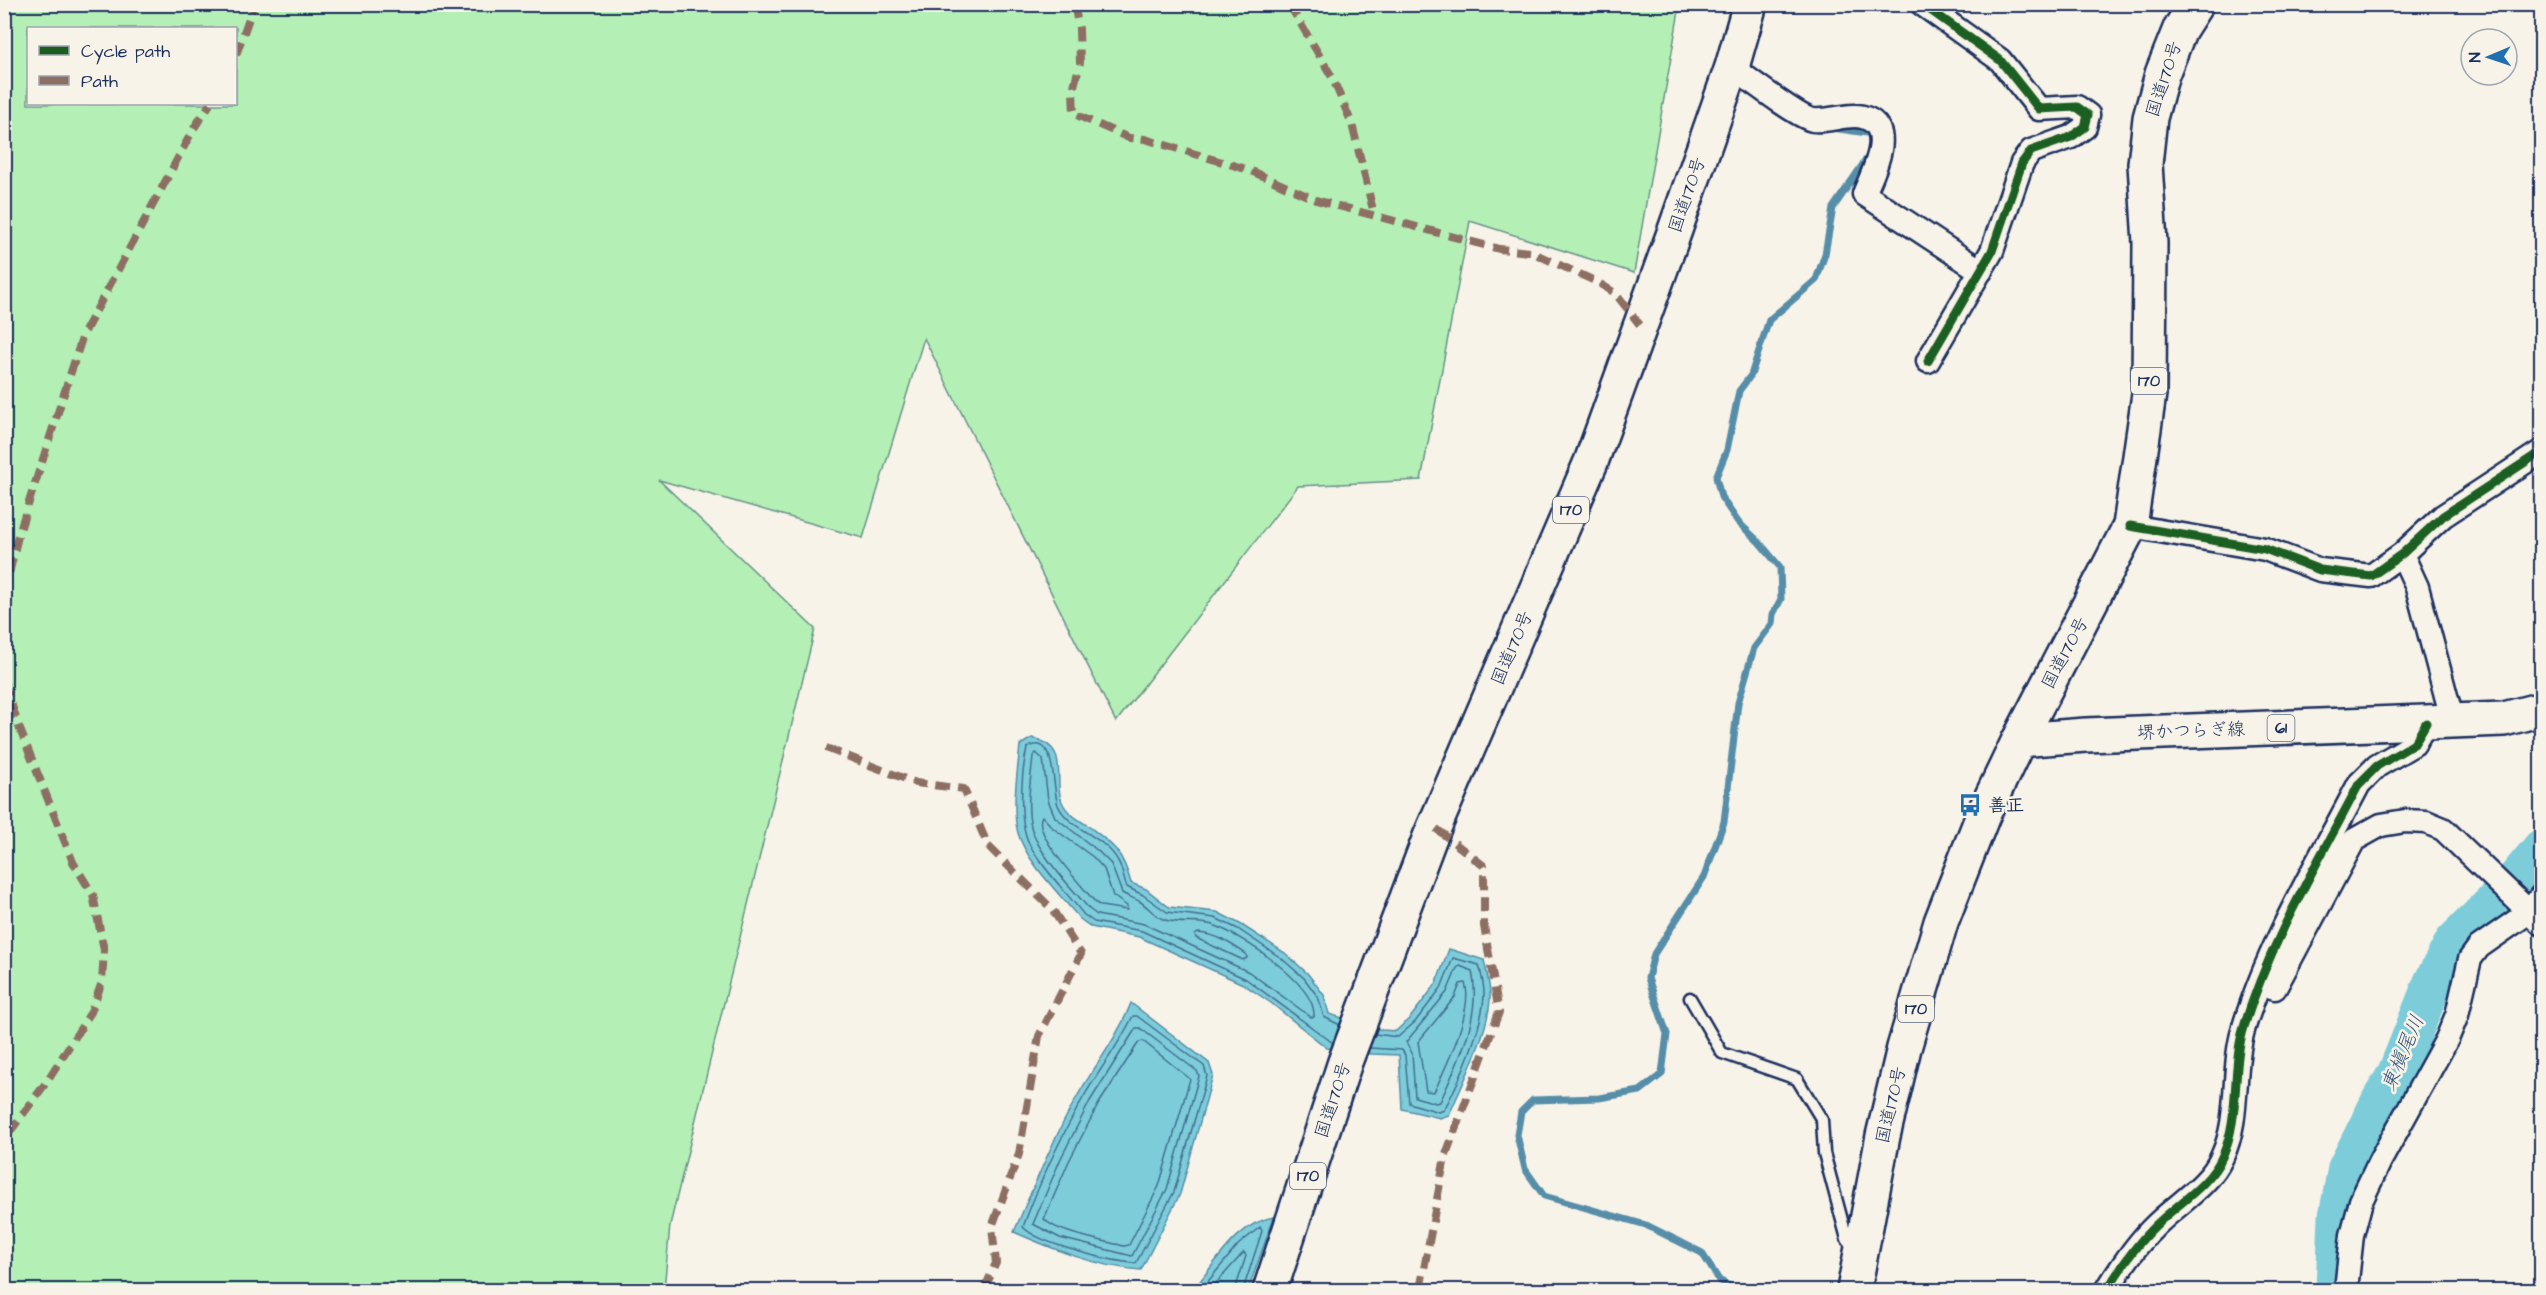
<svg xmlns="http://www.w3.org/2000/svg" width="2546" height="1295" font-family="'Architects Daughter','Klee One',sans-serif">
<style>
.green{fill:#b4f0b5;stroke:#68908a;stroke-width:1.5;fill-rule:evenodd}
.water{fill:#7dccda;stroke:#568da8;stroke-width:1.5}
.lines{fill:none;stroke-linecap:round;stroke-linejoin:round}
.shore{stroke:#426e90;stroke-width:1.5}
.stream{stroke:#568da8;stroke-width:7}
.river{stroke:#7dccda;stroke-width:39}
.service-casing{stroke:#1b2f5e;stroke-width:15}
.minor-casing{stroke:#1b2f5e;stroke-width:27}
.primary-casing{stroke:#1b2f5e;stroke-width:38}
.trunk-casing{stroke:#1b2f5e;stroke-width:38}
.service{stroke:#f7f3e8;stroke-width:10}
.minor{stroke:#f7f3e8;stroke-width:22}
.primary{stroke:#f7f3e8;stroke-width:33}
.trunk{stroke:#f7f3e8;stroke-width:33}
.quiet{stroke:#8d6e63;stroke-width:8;stroke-dasharray:15 8;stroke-linecap:butt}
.cycleway-casing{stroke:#f7f3e8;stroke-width:13}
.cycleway{stroke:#1b5e20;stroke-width:9}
.labels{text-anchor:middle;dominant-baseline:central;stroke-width:5;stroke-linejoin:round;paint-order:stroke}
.shield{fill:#f7f3e8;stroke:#5d6a87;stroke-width:1.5}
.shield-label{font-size:16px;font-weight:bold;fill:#1b2f5e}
.street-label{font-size:18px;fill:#1b2f5e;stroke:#f7f3e8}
.poi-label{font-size:18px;font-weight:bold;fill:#1b2f5e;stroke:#f7f3e8;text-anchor:start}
.water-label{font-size:20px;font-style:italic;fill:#34567d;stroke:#f7f3e8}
</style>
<rect width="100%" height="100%" fill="#f7f3e8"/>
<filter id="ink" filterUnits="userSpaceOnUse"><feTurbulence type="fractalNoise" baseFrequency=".0167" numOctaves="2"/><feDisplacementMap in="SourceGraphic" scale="12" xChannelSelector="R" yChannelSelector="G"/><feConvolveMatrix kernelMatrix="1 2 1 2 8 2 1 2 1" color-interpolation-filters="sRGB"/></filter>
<g filter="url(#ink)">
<path class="green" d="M5 4H1680V5L1634 273 1470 221 1421 480 1298 486 1116 722 924 338 863 538 659 480 815 629 670 1225 664 1290H5ZM28 28H236V104H28Z"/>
<path class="water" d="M1032 738C1077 748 1046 788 1068 811 1073 817 1081 821 1087 825 1113 845 1122 850 1131 883L1146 889 1169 907 1217 912 1240 924 1285 953 1308 974 1324 995 1329 1014 1382 1030 1396 1031 1410 1018 1436 984 1449 949 1484 960C1486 970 1489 981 1490 992 1492 1026 1463 1083 1449 1115L1440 1118 1402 1109 1399 1055 1372 1054 1327 1048 1271 1003 1243 984 1139 937 1091 927 1080 919C1060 894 1027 863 1018 833 1011 808 1018 770 1020 745Z
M1131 1003 1209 1063 1213 1075 1180 1194 1141 1270C1097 1267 1055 1250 1014 1232 1034 1186 1053 1139 1078 1095 1096 1064 1118 1037 1131 1003Z
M1274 1217 1248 1290H1193C1215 1264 1238 1222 1274 1217Z"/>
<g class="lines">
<path class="shore" d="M1036 753 1043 759 1048 800 1055 817 1098 851 1111 864 1122 893C1127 896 1133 898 1139 901 1148 906 1155 917 1165 920 1181 925 1200 920 1216 926 1243 937 1317 984 1314 1017H1311L1249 972 1144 924 1097 915 1089 909C1072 888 1040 856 1032 830 1025 808 1031 779 1033 756Z
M1042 816 1053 828 1093 857 1104 869 1113 896 1127 906V910L1101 906 1096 903C1083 887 1031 833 1042 816Z
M1198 933C1217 934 1231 944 1246 954L1247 958 1243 960 1196 938 1195 935Z
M1460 966 1472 971C1482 1016 1458 1062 1440 1102L1436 1103 1415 1097 1412 1053 1406 1042 1447 992 1457 968Z
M1465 983C1474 1009 1446 1067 1434 1092L1426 1091 1418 1042 1455 997 1460 984Z
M1133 1016H1137L1204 1066 1207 1076 1174 1192 1136 1263C1113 1262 1038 1244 1023 1227 1039 1183 1060 1139 1083 1098 1099 1070 1119 1045 1133 1016Z
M1136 1028H1140L1197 1071 1199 1076 1167 1189 1132 1256 1060 1238 1033 1224 1061 1158 1090 1101Z
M1143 1041 1190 1079 1159 1186 1129 1245 1124 1246C1105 1241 1056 1233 1044 1219L1069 1161 1098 1105 1139 1042Z
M1333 1043 1246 979 1142 931 1094 922 1084 915C1067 893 1046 872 1032 849 1017 826 1021 775 1027 748 1057 730 1052 790 1058 805 1069 830 1105 836 1118 861 1123 869 1123 879 1127 887L1143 895 1167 912 1215 918 1238 929 1281 958 1304 978 1318 997 1324 1017 1340 1025
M1370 1048 1402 1050 1405 1055 1409 1103 1439 1112 1444 1110C1459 1082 1484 1025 1484 993 1484 984 1481 974 1479 965L1453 958 1441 988 1415 1022 1398 1037 1375 1034
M1201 1290 1238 1245 1260 1227 1262 1231 1243 1290
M1210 1290 1244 1252 1246 1256 1235 1290"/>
<path class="stream" d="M1832 128 1874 134
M1736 1290 1719 1280 1702 1253 1646 1225 1544 1196 1525 1169 1517 1135 1521 1112 1533 1100 1599 1098 1640 1091 1662 1074 1667 1034 1648 978 1654 954 1704 877 1724 822 1738 703 1754 648 1772 624 1773 614 1781 599 1780 567 1759 542 1738 522 1721 497 1716 477 1727 450 1739 391 1751 375 1769 320 1816 280 1825 254 1833 208 1870 154"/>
<path class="river" d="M2335 1290 2338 1216 2347 1168 2381 1100 2396 1075 2433 982 2454 942 2513 883 2542 848"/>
<g class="service-casing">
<path id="service" d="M1690 998 1722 1053 1797 1079 1822 1120 1824 1153 1847 1239 1854 1250"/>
</g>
<g class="minor-casing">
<path id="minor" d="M1922 4 2000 60 2039 109 2077 107 2088 115 2085 127 2071 137 2031 151 2022 163 1992 251 1928 361
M1732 67C1746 77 1799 118 1813 120 1829 122 1848 113 1863 117 1898 127 1872 174 1864 194L1981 271
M2130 526 2265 549 2320 570 2371 576 2402 554 2443 516 2542 451
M2402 554 2417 587 2453 722
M2260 983 2275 988 2354 840 2381 825 2405 821 2426 822 2443 829 2542 924
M2107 1290C2121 1267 2136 1244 2156 1225 2177 1204 2210 1185 2222 1157 2241 1117 2231 1068 2244 1027 2270 941 2318 863 2359 784L2377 766 2414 744 2426 723
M2346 1290 2352 1235 2361 1201 2380 1161 2447 1039 2457 1015 2470 959 2479 947 2529 912 2542 895"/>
</g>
<g class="primary-casing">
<path id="primary" d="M2019 740 2086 735 2504 719 2542 709"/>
</g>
<g class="trunk-casing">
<path id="trunk" d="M1270 1290 1345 1062 1430 837 1591 462 1675 230 1732 67 1750 4
M1854 1290 1883 1136 1904 1048 1941 922 1983 815 2019 740 2130 526 2149 394 2150 243 2145 164 2150 118 2162 74 2180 29 2196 4"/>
</g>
<use href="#service" class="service"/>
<use href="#minor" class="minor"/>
<use href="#primary" class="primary"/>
<use href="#trunk" class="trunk"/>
<path class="quiet" d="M1074 4 1079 29 1080 63 1073 90 1074 114 1129 138 1145 139 1249 170 1316 200 1499 249 1531 252 1597 282 1615 293 1640 325
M1289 4 1332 77 1352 124 1374 214
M236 55 254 4
M4 595 18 536 83 335 194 128 210 104
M4 682 19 727 73 862 93 895 104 950 102 982 91 1012 45 1084 4 1140
M826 748 916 783 964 789 988 846 1052 909 1081 954 1039 1036 1019 1154 992 1227 996 1263 984 1290
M1420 1290 1445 1157 1499 1012 1484 926V866L1434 827"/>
<g class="cycleway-casing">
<path id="cycleway" d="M1922 4 2000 60 2039 109 2077 107 2088 115 2085 127 2071 137 2031 151 2022 163 1992 251 1928 361
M2130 526 2265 549 2320 570 2371 576 2402 554 2443 516 2542 451
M2107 1290C2121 1267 2136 1244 2156 1225 2177 1204 2210 1185 2222 1157 2241 1117 2231 1068 2244 1027 2270 941 2318 863 2359 784L2377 766 2414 744 2426 723"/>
</g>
<use href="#cycleway" class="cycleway"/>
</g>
</g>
<defs>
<g id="bus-bare" transform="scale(1.8)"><path d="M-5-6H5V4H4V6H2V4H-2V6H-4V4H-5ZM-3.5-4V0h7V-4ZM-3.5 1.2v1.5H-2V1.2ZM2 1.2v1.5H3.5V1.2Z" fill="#1f6fb2" stroke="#f7f3e8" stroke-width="2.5" paint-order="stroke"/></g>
</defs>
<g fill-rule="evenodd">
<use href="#bus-bare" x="1970" y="805"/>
</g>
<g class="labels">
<g class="shield">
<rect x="2131" y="368" width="36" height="26" rx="4.5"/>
<rect x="1553" y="497" width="36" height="26" rx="4.5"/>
<rect x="2267.5" y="715" width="27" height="26" rx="4.5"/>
<rect x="1898" y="996" width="36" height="26" rx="4.5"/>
<rect x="1290" y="1163" width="36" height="26" rx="4.5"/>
</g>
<g class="shield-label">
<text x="2149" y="381">170</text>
<text x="1571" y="510">170</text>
<text x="2281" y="728">61</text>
<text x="1916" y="1009">170</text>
<text x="1308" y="1176">170</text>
</g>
<g class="street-label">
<text transform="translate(2164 79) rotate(-72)">国道170号</text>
<text transform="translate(1687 195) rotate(-71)">国道170号</text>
<text transform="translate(1512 648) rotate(-67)">国道170号</text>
<text transform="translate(2065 653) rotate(-62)">国道170号</text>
<text transform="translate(2191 731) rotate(-2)">堺かつらぎ線</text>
<text transform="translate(1333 1100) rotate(-72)">国道170号</text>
<text transform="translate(1891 1105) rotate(-77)">国道170号</text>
</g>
<g class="poi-label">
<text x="1988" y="805">善正</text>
</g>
<g class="water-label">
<text transform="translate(2403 1053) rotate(-67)">東槇尾川</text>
</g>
</g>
<rect width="2546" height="1295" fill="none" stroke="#f7f3e8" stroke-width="24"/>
<rect x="12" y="12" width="2522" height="1271" fill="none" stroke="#1b2f5e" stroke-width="2" filter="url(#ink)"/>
<rect x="27" y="27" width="210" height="78" fill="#f7f3e8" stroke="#9fa5b1" stroke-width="1.5"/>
<rect x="39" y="46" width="30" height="9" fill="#1b5e20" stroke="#9fa5b1" stroke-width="1.5"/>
<text x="81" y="57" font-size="18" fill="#1b2f5e">Cycle path</text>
<rect x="39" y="76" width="30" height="9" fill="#8d6e63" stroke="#9fa5b1" stroke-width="1.5"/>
<text x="81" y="87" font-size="18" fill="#1b2f5e">Path</text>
<g transform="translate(2489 57) rotate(268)"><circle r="28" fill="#f7f3e8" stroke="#9fa5b1" stroke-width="1.5"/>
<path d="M0-4.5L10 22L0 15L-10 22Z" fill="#1f6fb2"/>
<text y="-9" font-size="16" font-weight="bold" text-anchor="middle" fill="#1b2f5e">N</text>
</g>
</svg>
